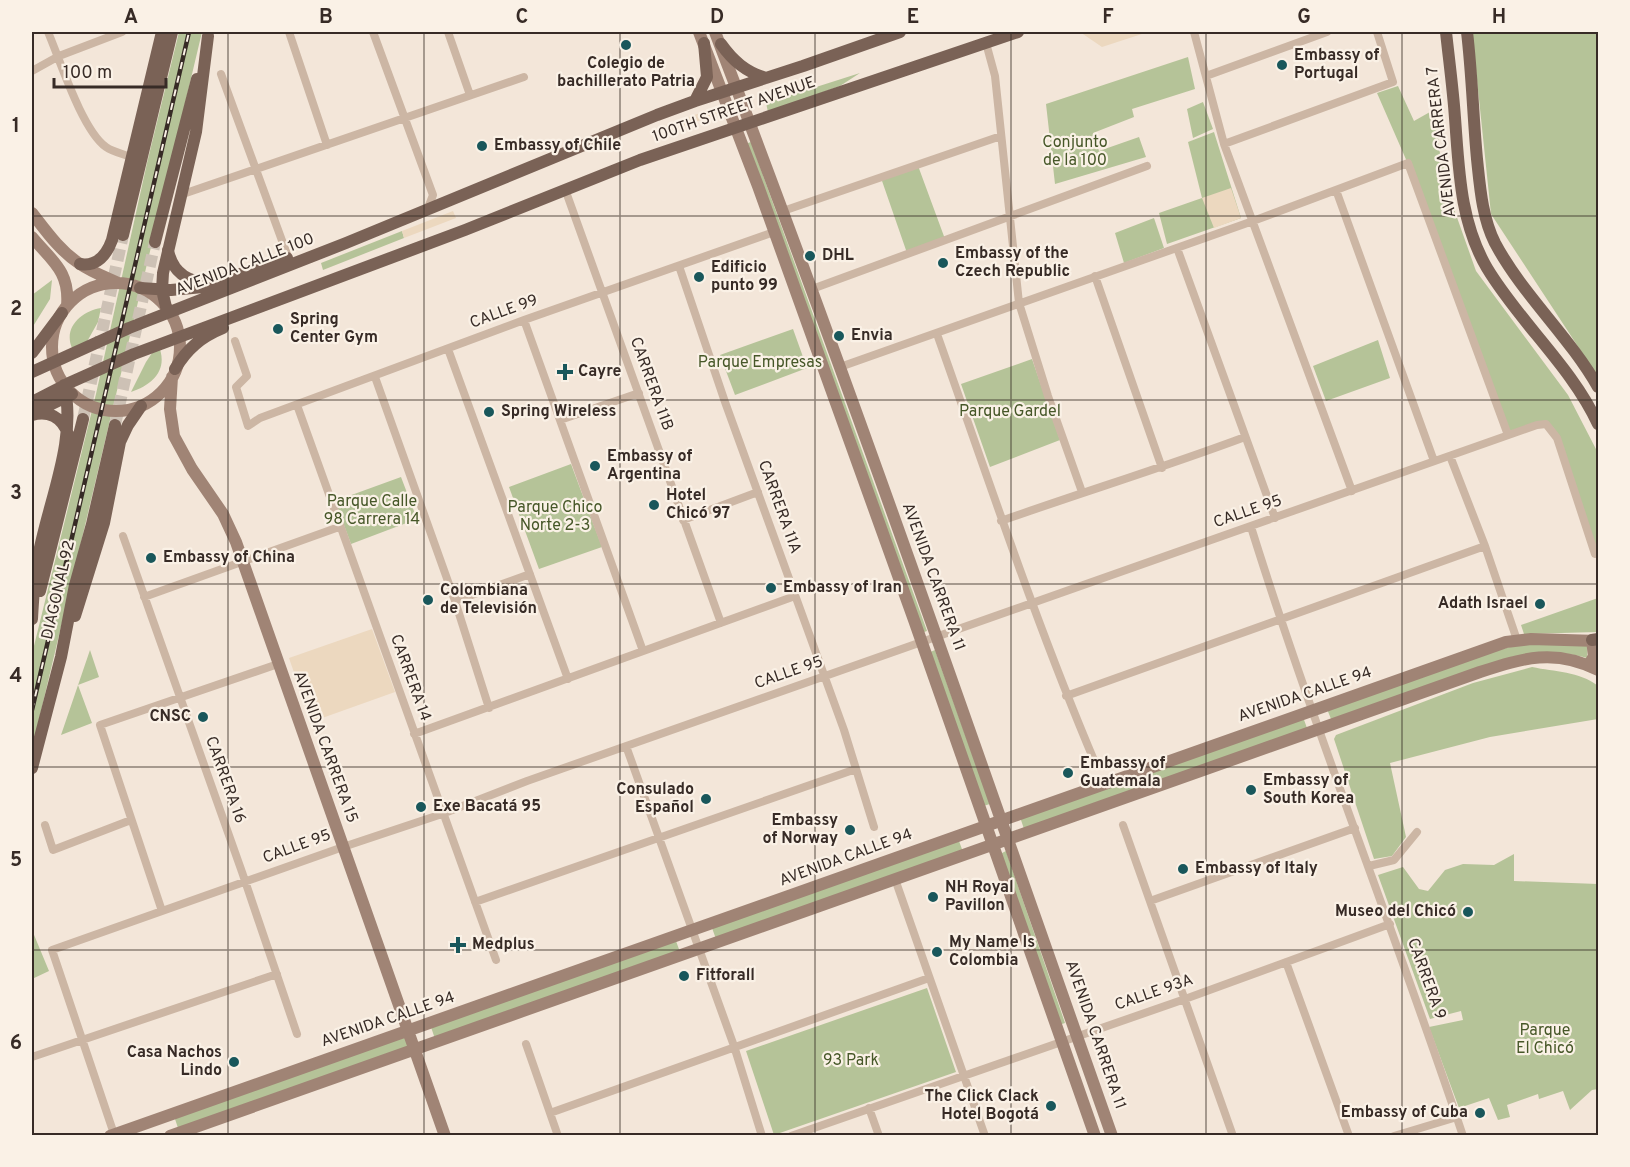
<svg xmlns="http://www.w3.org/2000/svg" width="1630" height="1167" font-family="Overpass,sans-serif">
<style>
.green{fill:#b5c398}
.plaza{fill:#ecd8bf}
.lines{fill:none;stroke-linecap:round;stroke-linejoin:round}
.primary-tunnel{stroke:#cdc1b5;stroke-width:12;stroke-dasharray:12 6;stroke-linecap:butt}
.minor{stroke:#ccb6a4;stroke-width:8}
.secondary{stroke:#a08475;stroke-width:12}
.primary{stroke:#7a6256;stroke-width:12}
.rail-casing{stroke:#372b26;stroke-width:4.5}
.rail{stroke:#faf1e6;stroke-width:2;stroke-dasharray:7;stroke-linecap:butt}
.grid{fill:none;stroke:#372b26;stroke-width:1.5;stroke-opacity:0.55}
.poi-dot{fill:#19575b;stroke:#faf1e6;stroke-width:2}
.labels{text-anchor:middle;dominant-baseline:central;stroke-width:4.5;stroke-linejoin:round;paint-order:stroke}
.poi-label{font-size:16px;font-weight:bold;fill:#372b26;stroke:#faf1e6;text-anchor:start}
.street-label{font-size:16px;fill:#372b26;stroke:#faf1e6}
.park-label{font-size:16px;fill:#465728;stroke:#faf1e6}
.neatline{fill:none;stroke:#372b26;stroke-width:2}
.grid-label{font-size:20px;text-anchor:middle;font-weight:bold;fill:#372b26}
</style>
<rect width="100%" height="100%" fill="#f3e6d9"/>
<path class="green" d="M179 32H202L32 749V654L96 394 147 163Z
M1472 32H1598V377L1491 214Z
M1188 57 1195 89 1132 109 1134 117 1093 133 1099 151 1139 137 1146 157 1055 184 1046 104Z
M860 73 840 86 768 112 766 103Z
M1398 86 1414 121 1437 108 1439 149 1454 209 1476 271 1568 395 1598 453V546L1592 548 1557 438 1546 424 1508 435 1408 164 1377 93Z
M1203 102 1213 129 1193 138 1187 109Z
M1214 132 1241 218 1167 244 1159 213 1202 198 1188 142Z
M751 142 927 631 921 633 745 144Z
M917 163 945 239 907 253 881 178Z
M1154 218 1164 248 1124 263 1115 233Z
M402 231 404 238 323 270 321 263Z
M52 280 50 299 32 328V295Z
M101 308 98 322 84 347 72 348C63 327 82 311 101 308Z
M793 329 807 368 735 395 720 355Z
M1378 340 1390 378 1326 401 1313 366Z
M158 344C169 369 154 384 131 392L146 362Z
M1032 359 1060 440 990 467 961 384Z
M571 464 602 547 539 569 509 487Z
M401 477 417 519 351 544 335 501Z
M1598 598V632L1524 634 1521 625Z
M1522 644 1588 646 1587 658C1559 651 1541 651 1512 657L1331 719 1327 709 1487 653Z
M90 650 99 677 78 685 92 723 61 735Z
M935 650 990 804 983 806 928 653Z
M1532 667C1555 672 1579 671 1598 686V719L1490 737 1390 763 1406 837 1392 856 1374 859 1334 739 1336 735 1473 683Z
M1303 717 1307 728 1024 829 1020 817Z
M959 841 963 852 716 939 712 928Z
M1006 851 1065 1023 1059 1025 1000 854Z
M1514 854V881L1598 884V1089L1592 1090 1570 1110 1563 1091 1539 1099 1538 1094 1507 1105 1510 1117 1498 1120 1489 1098 1459 1108 1429 1027 1463 1020 1461 1011 1430 1019 1378 875 1403 867 1419 889 1428 891 1445 870 1463 864 1494 865Z
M32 930 49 971 32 979Z
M676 941 680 952 435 1039 431 1027Z
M927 988 956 1072 774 1135 746 1051Z
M405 1035 409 1046 178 1128 174 1116Z"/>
<path class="plaza" d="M1080 32H1148L1102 47Z
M720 106 722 112 669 132 666 125Z
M1231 188 1241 218 1214 228 1202 198Z
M453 211 456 218 404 238 402 231Z
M372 629 395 692 311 722 289 658Z"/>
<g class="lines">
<path class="primary-tunnel" d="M83 419 123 235
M115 425 155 242"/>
<path class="minor" d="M48 32C60 60 82 130 106 147 113 152 123 154 131 157
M289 32 327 145
M373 32 433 195 428 208
M448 32 470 95
M1194 32 1224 144 1352 491
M986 43 995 76 1019 303 1048 396 1082 492
M32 71 59 56 122 32
M221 74 288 257
M1206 76 1327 32
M1224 144 1393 82 1377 32
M565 189 721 623
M1336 190 1434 461
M186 193 524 77
M783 211 1001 136
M1177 248 1275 518
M679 266 725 402 844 730 874 827
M1095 276 1162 468
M812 289 1147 166
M524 320 643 651
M937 334C988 478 1036 624 1096 765
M235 341 247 376 236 387 248 426 260 418 524 320 774 232
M448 349 568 679
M840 367 1253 221 1408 163 1508 435
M375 377 455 601 489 708
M297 405 496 960
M560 420 639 393
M1450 456 1485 546 1517 640
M683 520 758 492
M1001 521C1083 492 1165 467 1245 437
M1251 527C1315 732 1395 932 1463 1136
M123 536 242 872 297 1034
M144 597 339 527
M455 601 530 574
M1066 696 1485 546
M414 734 795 596
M626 746 734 1046 762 1136
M45 825 53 850 131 820
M1123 825 1233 1136
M1369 866 1394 860 1417 832
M895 879 985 1136
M1150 901 1355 828
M475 902 856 769
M162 911 100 725 278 664
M1286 962 1349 1136
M526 1044 558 1136
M32 1057 277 974
M869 1108 879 1136
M550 1113 929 978
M114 1134 52 950 343 847 442 814 527 781 1537 425 1546 424 1557 438 1595 554
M791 1136 1185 999 1390 924
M1394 1136 1457 1117"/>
<path class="secondary" d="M699 32 758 186 914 620 1095 1136
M715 32C855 397 982 767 1112 1136
M32 213C46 231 60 251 80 264 92 272 105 277 118 283
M32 237C52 261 70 271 67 306
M52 347a64 64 0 1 1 128 0a64 64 0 1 1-128 0Z
M172 377 170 409 174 436 192 469 223 514 236 542 445 1136
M1589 665 1594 656 1592 640
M110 1136 1506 642 1531 639 1598 641
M170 1136 1480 672C1523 658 1555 648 1598 670"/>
<path class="primary" d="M1446 32C1449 60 1453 89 1455 118 1459 170 1460 222 1487 268 1520 323 1571 366 1598 424
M1467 32C1472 74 1473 116 1477 159 1480 187 1482 217 1495 243 1522 294 1569 336 1598 387
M721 44C733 61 746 72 766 78
M695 101 707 77 704 43
M123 235 172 32
M155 242 197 79
M168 250C172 271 187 282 208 283
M80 264C97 267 107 254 112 240L162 32
M140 288 171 290 203 287 287 258
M166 307 162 290 163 273 196 132 208 36
M32 353 62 313
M175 369C187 349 201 337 223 328
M32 372 129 328 346 243 657 115 695 101 803 66 900 32
M32 402 69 383 134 354 465 230 640 160 1018 32
M35 412 72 394
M32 415C48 410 62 417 68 434
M40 591 83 419
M75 616 104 523 120 442 128 425 141 406
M32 619C33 600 34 581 37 563 46 506 78 442 64 385
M1592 640 1598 639
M32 768 61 657 75 585 92 524 115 425"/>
<g class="rail-casing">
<path id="rail" d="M32 710 189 32"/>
</g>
<use href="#rail" class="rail"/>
</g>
<path class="grid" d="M228 32V1136M424 32V1136M620 32V1136M815 32V1136M1011 32V1136M1206 32V1136M1402 32V1136M32 216H1598M32 400H1598M32 584H1598M32 767H1598M32 950H1598"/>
<g class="poi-dot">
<circle cx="626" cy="45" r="6"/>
<circle cx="1282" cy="65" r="6"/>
<circle cx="482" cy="146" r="6"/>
<circle cx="810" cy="256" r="6"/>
<circle cx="943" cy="263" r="6"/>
<circle cx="699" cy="277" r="6"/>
<circle cx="278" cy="329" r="6"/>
<circle cx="839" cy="336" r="6"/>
<path d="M562 363h6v6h6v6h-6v6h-6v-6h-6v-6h6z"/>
<circle cx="489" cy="412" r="6"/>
<circle cx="595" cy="466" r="6"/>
<circle cx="654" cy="505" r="6"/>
<circle cx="151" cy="558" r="6"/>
<circle cx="771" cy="588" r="6"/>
<circle cx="428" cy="600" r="6"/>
<circle cx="1540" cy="604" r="6"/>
<circle cx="203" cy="717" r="6"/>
<circle cx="1068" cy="773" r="6"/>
<circle cx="1251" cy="790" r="6"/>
<circle cx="706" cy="799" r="6"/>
<circle cx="421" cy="807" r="6"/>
<circle cx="850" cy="830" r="6"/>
<circle cx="1183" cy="869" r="6"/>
<circle cx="933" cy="897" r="6"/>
<circle cx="1468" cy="912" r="6"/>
<path d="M455 936h6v6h6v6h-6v6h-6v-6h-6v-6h6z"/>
<circle cx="937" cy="952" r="6"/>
<circle cx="684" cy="976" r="6"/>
<circle cx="234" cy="1062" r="6"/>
<circle cx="1051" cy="1106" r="6"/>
<circle cx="1480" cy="1113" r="6"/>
</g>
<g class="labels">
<g class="poi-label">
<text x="1294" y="56">Embassy of<tspan x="1294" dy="18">Portugal</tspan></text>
<text x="626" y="64" text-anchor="middle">Colegio de<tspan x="626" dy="18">bachillerato Patria</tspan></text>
<text x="494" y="146">Embassy of Chile</text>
<text x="955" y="254">Embassy of the<tspan x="955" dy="18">Czech Republic</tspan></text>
<text x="822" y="256">DHL</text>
<text x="711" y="268">Edificio<tspan x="711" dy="18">punto 99</tspan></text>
<text x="290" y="320">Spring<tspan x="290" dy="18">Center Gym</tspan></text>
<text x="851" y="336">Envia</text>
<text x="578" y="372">Cayre</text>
<text x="501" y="412">Spring Wireless</text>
<text x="607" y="457">Embassy of<tspan x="607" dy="18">Argentina</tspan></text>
<text x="666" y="496">Hotel<tspan x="666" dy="18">Chicó 97</tspan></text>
<text x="163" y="558">Embassy of China</text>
<text x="783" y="588">Embassy of Iran</text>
<text x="440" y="591">Colombiana<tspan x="440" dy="18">de Televisión</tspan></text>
<text x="1528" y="604" text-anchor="end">Adath Israel</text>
<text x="191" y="717" text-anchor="end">CNSC</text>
<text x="1080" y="764">Embassy of<tspan x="1080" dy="18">Guatemala</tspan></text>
<text x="1263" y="781">Embassy of<tspan x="1263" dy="18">South Korea</tspan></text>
<text x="694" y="790" text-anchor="end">Consulado<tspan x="694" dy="18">Español</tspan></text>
<text x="433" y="807">Exe Bacatá 95</text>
<text x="838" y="821" text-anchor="end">Embassy<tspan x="838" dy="18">of Norway</tspan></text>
<text x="1195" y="869">Embassy of Italy</text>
<text x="945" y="888">NH Royal<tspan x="945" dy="18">Pavillon</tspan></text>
<text x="1456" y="912" text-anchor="end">Museo del Chicó</text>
<text x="949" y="943">My Name Is<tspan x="949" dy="18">Colombia</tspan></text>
<text x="472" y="945">Medplus</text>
<text x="696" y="976">Fitforall</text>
<text x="222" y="1053" text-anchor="end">Casa Nachos<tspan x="222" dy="18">Lindo</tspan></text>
<text x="1039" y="1097" text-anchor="end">The Click Clack<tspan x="1039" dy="18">Hotel Bogotá</tspan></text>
<text x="1468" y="1113" text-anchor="end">Embassy of Cuba</text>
</g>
<g class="street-label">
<text transform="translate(734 110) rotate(-19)">100TH STREET AVENUE</text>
<text transform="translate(1442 142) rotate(-97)">AVENIDA CARRERA 7</text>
<text transform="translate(245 265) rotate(-21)">AVENIDA CALLE 100</text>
<text transform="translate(504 312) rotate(-20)">CALLE 99</text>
<text transform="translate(651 384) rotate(70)">CARRERA 11B</text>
<text transform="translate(779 507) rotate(70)">CARRERA 11A</text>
<text transform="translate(1248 512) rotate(-19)">CALLE 95</text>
<text transform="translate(933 577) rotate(70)">AVENIDA CARRERA 11</text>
<text transform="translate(59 590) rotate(-77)">DIAGONAL 92</text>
<text transform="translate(789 673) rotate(-19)">CALLE 95</text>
<text transform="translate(410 678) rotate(70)">CARRERA 14</text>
<text transform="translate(1305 695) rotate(-19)">AVENIDA CALLE 94</text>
<text transform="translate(325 747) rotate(70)">AVENIDA CARRERA 15</text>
<text transform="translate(225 780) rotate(70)">CARRERA 16</text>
<text transform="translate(297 847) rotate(-20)">CALLE 95</text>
<text transform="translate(846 858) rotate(-20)">AVENIDA CALLE 94</text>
<text transform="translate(1426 979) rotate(70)">CARRERA 9</text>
<text transform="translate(1154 993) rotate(-19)">CALLE 93A</text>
<text transform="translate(388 1020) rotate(-19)">AVENIDA CALLE 94</text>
<text transform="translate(1095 1035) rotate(71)">AVENIDA CARRERA 11</text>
</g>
<g class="park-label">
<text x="1075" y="143">Conjunto<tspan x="1075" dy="18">de la 100</tspan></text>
<text x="760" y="363">Parque Empresas</text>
<text x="1010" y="412">Parque Gardel</text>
<text x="372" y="502">Parque Calle<tspan x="372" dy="18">98 Carrera 14</tspan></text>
<text x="555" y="508">Parque Chico<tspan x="555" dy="18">Norte 2-3</tspan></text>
<text x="1545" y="1031">Parque<tspan x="1545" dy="18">El Chicó</tspan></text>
<text x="851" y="1061">93 Park</text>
</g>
</g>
<rect width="1630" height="1167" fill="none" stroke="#faf1e6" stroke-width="66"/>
<path d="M54 78v9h112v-9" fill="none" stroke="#372b26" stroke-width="3"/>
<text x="63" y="78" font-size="18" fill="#372b26" stroke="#faf1e6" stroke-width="4.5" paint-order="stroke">100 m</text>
<rect x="33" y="33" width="1564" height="1101" class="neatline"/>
<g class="grid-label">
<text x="131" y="23">A</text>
<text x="326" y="23">B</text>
<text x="522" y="23">C</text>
<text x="717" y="23">D</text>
<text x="913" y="23">E</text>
<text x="1108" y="23">F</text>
<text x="1304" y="23">G</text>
<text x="1499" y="23">H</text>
<text x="16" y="132">1</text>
<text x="16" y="315">2</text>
<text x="16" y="499">3</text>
<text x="16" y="682">4</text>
<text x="16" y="866">5</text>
<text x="16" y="1049">6</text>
</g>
</svg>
